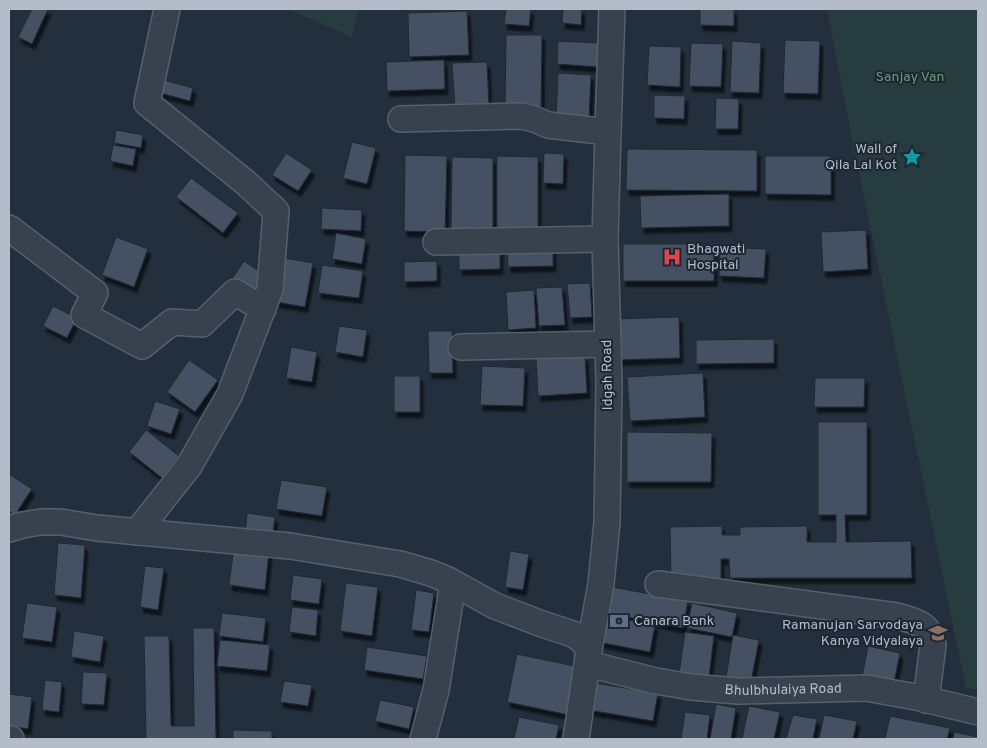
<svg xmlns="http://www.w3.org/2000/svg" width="987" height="748" font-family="Overpass,sans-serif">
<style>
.green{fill:#263c3f}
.building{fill:#455162;stroke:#1f2835;filter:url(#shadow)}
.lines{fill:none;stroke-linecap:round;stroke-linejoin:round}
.minor-casing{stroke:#565f6c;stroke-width:28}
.minor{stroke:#38414e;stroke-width:25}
.labels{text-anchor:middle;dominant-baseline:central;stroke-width:4;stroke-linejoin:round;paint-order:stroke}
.park-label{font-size:14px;fill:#6b9a76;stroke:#1d2633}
.poi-label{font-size:14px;fill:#b4bcc9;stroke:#1d2633;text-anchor:end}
.street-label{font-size:14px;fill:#b4bcc9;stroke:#1d2633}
</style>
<defs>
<filter id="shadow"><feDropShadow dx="3" dy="5.5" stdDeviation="1" flood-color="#0009"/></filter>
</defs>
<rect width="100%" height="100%" fill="#242f3e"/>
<path class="green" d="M288 9H358L352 37Z
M827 9H978V690L966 688 852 139Z"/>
<path class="building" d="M32 9H48L32 44 18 37Z
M506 9H531L529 26 504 24Z
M563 9H582L581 25 562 23Z
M700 9H734V26L700 25Z
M467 11 469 55 409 57 408 13Z
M506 35H542L541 109 505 108Z
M785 40 820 41 818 94 783 93Z
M558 41 599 43 598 67 557 64Z
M732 41 761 43 759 93 730 92Z
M691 43 723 44 721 87 689 86Z
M649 46 681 47 680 87 647 85Z
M444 60 445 89 387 91 386 62Z
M487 62 489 108H455L452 63Z
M558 73 591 75 589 120 556 118Z
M160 79 193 88 190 101 156 92Z
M654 95 685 96 684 119 654 118Z
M716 98 739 99 738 129H715Z
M116 130 143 135 141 148 114 143Z
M352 142 376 148 367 184 343 178Z
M113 145 136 149 133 166 110 161Z
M627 149 757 150V191L626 190Z
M286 153 312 170 298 191 272 175Z
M544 153 564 154 563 184 543 183Z
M405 155 447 156 445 232 404 231Z
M497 156 538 157V228H497Z
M765 156H831V195L765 194Z
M452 157 493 158V231L451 230Z
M191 178 238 213 223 233 176 197Z
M729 194V226L641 228 640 196Z
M322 208 362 210 361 231 321 229Z
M866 230 868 269 823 272 821 232Z
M336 233 366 239 362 264 332 259Z
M116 237 148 249 134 287 102 275Z
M623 244H714V281H623Z
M507 245H553V266L508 267Z
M720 247 766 249 764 278 719 276Z
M459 249H500V269L459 270Z
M284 258 313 263 305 307 276 302Z
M244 261 266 276 252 297 230 282Z
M437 261V281L404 282V262Z
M322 265 363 271 359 298 318 293Z
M590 283 592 317 570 318 567 284Z
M562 287 565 325 539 326 536 288Z
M534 290 536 328 508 330 506 292Z
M53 306 77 318 67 338 43 326Z
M679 317 680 358 616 360 614 319Z
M339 326 367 330 363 357 335 352Z
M428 331H452L453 373H429Z
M774 339V363L696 364V340Z
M291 347 317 352 312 382 286 378Z
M585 356 587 393 538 396 536 358Z
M189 360 218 380 195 412 167 392Z
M482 366 525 368 523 406 480 405Z
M703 373 705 417 630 421 627 377Z
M394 376H420V412H394Z
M815 378H865L864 407H814Z
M155 401 180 409 171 434 147 426Z
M818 422H867V515H845L846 542 911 541 912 578H730L729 559H721V579L671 578 670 527 722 526V535H740V527L807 526V542H836V515H818Z
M146 430 179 456 162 478 129 452Z
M627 432 712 433 711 482H627Z
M9 474 32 489 15 515 9 511Z
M281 480 327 487 322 516 276 509Z
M247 513 275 517 272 539 245 536Z
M58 543 85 545 81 598 54 595Z
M234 547 269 551 265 590 229 585Z
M510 551 529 554 523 590 505 587Z
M145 566 164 568 158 610 140 607Z
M293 575 322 579 319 604 290 600Z
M346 583 378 587 372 636 340 631Z
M612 587 688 601 683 628 607 613Z
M416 590 434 593 429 632 411 630Z
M27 603 57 607 52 642 22 638Z
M692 603 737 613 732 637 687 628Z
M292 607 318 610 316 636 289 632Z
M222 613 266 618 263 642 219 636Z
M603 615 655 625 650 652 598 642Z
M193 628H214L216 739H146L144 636H169L171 726H194Z
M74 631 104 636 100 662 71 657Z
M685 632 714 636 708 685 678 681Z
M733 635 759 640 750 687 725 683Z
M220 640 270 645 267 671 217 666Z
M868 646 900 653 894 683 862 677Z
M367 647 427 656 423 679 364 670Z
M517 654 579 667 569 715 507 702Z
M83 672 107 673 104 705 81 704Z
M45 680 62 682 59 712 42 710Z
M284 681 312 685 308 706 280 702Z
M594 683 658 693 653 721 589 710Z
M9 694 32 697 28 729 9 726Z
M380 700 414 707 409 729 375 721Z
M716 704 736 708 731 739H710Z
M749 706 780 712 774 739H742Z
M685 712 710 715 707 739H681Z
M793 715 817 719 813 739H786Z
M824 715 857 721 853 739H819Z
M890 716 950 728 947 739H885Z
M519 717 559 725 556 739H514Z
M233 730 272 731V739H233Z
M954 732 978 737V739H953Z"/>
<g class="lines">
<g class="minor-casing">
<g id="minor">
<path d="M401 119 522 116 534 119 548 125 608 132"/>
<path d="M9 228 95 293 84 315 142 346 172 322 202 324 235 292 263 309"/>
<path d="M436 242 605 239"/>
<path d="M461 347 608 344"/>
<path d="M9 529 22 525 41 522H61L97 528 290 546 400 564 431 573 448 580 495 606 542 624 573 634 582 640 589 650"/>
<path d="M137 532 189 466 230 394 270 289 276 211 246 183 147 103 167 9"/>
<path d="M658 584 897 616C915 621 930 624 933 645L926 700"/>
<path id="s1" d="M588 664 656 681 691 687 738 691 866 688 916 697 978 712"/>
<path d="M9 739H11"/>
<path d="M423 739 436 690 453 583"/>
<path d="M576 739 589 650 601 584 607 522 609 382 605 239 608 132 612 9"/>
</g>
</g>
<use href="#minor" class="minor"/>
</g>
<defs>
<g id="sight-bare" transform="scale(1.5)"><path d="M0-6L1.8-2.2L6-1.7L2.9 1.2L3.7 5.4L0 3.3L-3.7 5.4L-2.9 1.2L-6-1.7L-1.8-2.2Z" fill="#0f9aa8" stroke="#1d2633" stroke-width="2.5" paint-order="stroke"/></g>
<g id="hospital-bare" transform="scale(1.5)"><path d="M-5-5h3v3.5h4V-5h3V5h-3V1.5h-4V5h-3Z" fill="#e0444e" stroke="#1d2633" stroke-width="2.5" paint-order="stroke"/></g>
<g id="bank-bare" transform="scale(1.5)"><path d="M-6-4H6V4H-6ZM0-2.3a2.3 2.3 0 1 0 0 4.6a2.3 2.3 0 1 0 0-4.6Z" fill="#5c6f8a" stroke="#1d2633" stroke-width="2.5" paint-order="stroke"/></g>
<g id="school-bare" transform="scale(1.5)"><path d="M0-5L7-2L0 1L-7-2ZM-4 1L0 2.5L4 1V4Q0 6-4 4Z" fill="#8d6e63" stroke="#1d2633" stroke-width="2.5" paint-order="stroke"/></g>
</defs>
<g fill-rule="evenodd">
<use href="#sight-bare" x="912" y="157"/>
<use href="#hospital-bare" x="672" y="257"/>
<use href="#bank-bare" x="619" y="621"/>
<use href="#school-bare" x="938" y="633"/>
</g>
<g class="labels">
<g class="park-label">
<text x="910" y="77">Sanjay Van</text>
</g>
<g class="poi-label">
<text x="897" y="149">Wall of<tspan x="897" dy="16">Qila Lal Kot</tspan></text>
<text x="687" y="249" text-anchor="start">Bhagwati<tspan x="687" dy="16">Hospital</tspan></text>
<text x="634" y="621" text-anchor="start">Canara Bank</text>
<text x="923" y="625">Ramanujan Sarvodaya<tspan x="923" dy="16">Kanya Vidyalaya</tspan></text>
</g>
<g class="street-label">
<text transform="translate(608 375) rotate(-91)">Idgah Road</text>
<text stroke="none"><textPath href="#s1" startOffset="198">Bhulbhulaiya Road</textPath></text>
</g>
</g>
<rect width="987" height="748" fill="none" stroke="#b4bcc9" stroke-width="20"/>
</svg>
